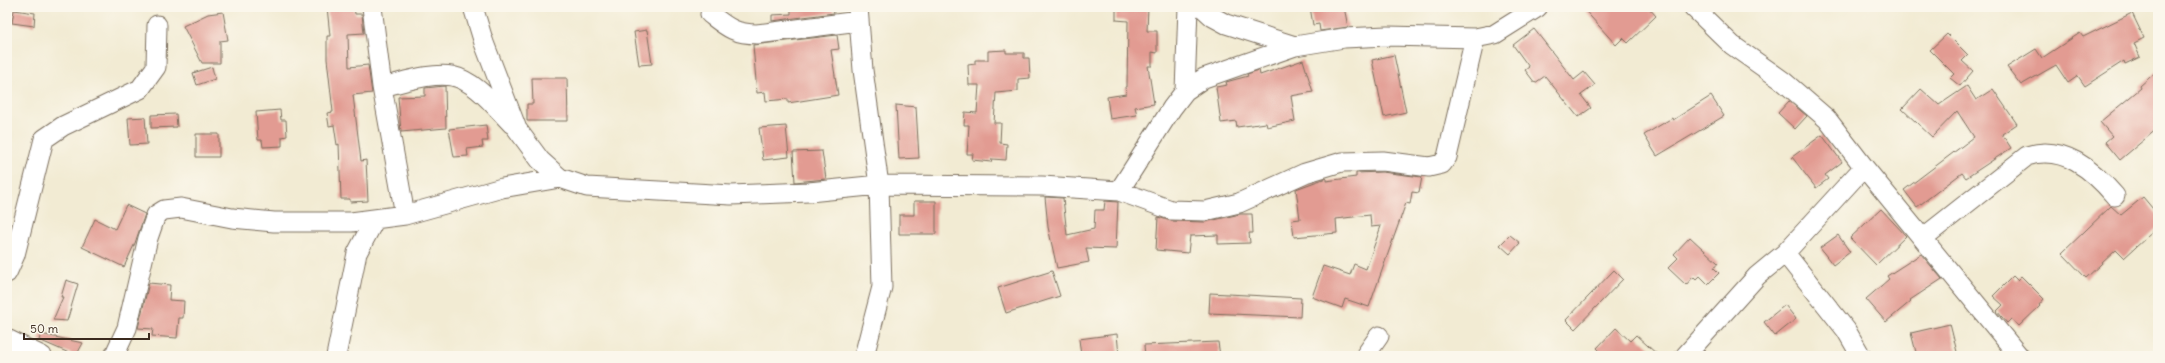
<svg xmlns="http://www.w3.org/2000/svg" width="2165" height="363" font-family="Delius,sans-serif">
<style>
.building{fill:#e29b92}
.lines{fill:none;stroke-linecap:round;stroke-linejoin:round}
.minor-casing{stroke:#7b6e5d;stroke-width:21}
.minor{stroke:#fff;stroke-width:19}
</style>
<rect width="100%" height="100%" fill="#fbf7ec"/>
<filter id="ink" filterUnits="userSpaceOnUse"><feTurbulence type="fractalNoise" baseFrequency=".025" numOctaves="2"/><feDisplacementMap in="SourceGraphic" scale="8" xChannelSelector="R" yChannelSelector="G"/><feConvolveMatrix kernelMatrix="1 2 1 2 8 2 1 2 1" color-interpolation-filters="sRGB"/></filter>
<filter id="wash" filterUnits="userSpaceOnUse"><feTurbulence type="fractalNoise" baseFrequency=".012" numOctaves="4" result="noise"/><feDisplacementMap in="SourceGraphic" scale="16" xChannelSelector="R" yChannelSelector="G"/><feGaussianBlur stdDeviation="0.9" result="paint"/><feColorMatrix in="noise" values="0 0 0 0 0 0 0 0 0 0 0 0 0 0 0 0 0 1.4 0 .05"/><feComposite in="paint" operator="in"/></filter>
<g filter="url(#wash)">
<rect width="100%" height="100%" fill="#f2ebd3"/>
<g id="blocks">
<path class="building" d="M327 7H354L355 14H362L364 33 348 34 349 67 368 65 372 93 353 95 361 161 366 160 368 201 350 202V199H341L339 144 337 145 334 125 329 126 327 113 333 112 327 59V36H330Z
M791 7H833L834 13 772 21V15L791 14Z
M1116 7H1148L1147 31H1157V53L1152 52V66H1148L1154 104 1135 107 1137 115 1110 119 1107 97 1126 94 1125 87H1127L1128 21 1116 20Z
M1310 7H1344L1348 27 1320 31 1319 24 1313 25Z
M1582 7H1648L1656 16 1628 43 1623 38 1616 45Z
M14 10 35 13 34 26 12 23Z
M223 12 228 40 220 41V63H202L183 26 208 14Z
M2132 13 2144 38 2134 43 2140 57 2125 64 2124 61 2085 86 2078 76 2068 83 2056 65 2021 85 2007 67 2036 49 2042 58 2080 33 2083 37Z
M1534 29 1574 80 1584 72 1595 85 1581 95 1591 108 1578 117 1545 76 1535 83 1525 70 1529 67 1513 45Z
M647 30 652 64 639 65 634 32Z
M1947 34 1968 55 1962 61 1973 71 1960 86 1950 78 1954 74 1930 50Z
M837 35 839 49 831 50 838 95 788 103V99L766 101 765 92 757 93 753 45Z
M1006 50V53H1024V58H1029L1030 78 1018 79V91L996 93 994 123H1001L1000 143 1007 144 1006 160 992 159 991 162 972 160 973 154H967L969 125H964L965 112 977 113 979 85H969L968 65 975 64V60H988V51Z
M1394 55 1406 112 1384 117 1372 60Z
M1303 60 1313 92 1291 96 1295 121 1267 127 1266 123 1237 127 1236 121 1221 123 1216 87 1227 85 1226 82 1248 76 1247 74 1259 70 1260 75Z
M212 67 215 79 197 85 193 73Z
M2158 70V128L2120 160 2105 142 2112 136 2100 122 2141 88 2140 86Z
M532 78H567L568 121H527V104H533Z
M445 86 446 128 401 132 398 97 425 96V88Z
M1967 86 1976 100 1993 89 2017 124 2002 134 2011 148 1966 178 1962 173 1917 207 1904 190 1974 137 1957 111 1932 137 1902 109 1921 89 1939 105Z
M1711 96 1724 116 1657 156 1644 135 1672 118 1673 120Z
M1789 101 1807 116 1795 129 1778 113Z
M896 105 916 107 919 158 899 159Z
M280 110 281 120H286L287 136 282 137V146L263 147 262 140H258L256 112Z
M176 114 177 127 151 128V115Z
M145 117 147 144 130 145 128 118Z
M486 125 488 141H482L483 147 467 149 468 156 454 157 449 129Z
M786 126 789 157 763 160 759 128Z
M196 134H219V157H196Z
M1822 135 1842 162 1825 175 1828 179 1816 188 1792 157Z
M822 151 826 179 795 182 793 152Z
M1382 172 1422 177 1419 193 1412 192 1410 204 1406 203 1369 307 1345 299 1342 308 1312 297 1323 266 1350 275 1354 264 1366 269 1381 226 1371 227 1370 215 1336 219 1337 233 1294 237 1292 220 1300 219 1296 189 1326 178V181L1356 177V173Z
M1045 197 1063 198 1067 235 1094 229 1095 210H1104L1105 201 1118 202 1116 249 1086 248 1089 262 1057 268 1048 227Z
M2143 197 2158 215V227L2124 258 2116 250 2086 278 2062 253 2111 206 2121 215Z
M914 201H936V234H899V215H914Z
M126 205 145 214 135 243 124 267 82 247 95 219 115 229Z
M1881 209 1906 236 1876 265 1850 238Z
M1240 214H1252L1253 233H1249L1250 243 1218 244V235L1190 236 1188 253 1156 250 1158 217 1171 221 1205 222Z
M1510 235 1520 243 1510 254 1500 245Z
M1838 235 1850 252 1833 265 1820 248Z
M1690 237 1718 263 1714 268 1719 273 1708 284 1700 276 1696 280 1693 277 1686 285 1668 268 1678 258 1674 254Z
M1921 254 1942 279 1910 300 1911 301 1886 322 1866 299 1889 279 1887 276Z
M1614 270 1623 279 1575 329 1566 320Z
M1052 271 1060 296 1006 313 998 288Z
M2013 276 2017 280 2021 276 2044 299 2039 305 2040 306 2019 326 2011 319 2007 323 1997 311 2003 305 1993 296Z
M66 280 78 284 67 321 53 320 63 297H61Z
M149 283 170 285 169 300 184 301 183 318H179L177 338 152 336 153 329 138 328Z
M1210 293 1301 298 1300 317 1209 313Z
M1785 305 1796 319 1775 336 1764 322Z
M1950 324 1958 356H1917L1911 333Z
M1616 328 1630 341 1636 335 1659 356H1605L1597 348Z
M41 334 83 343 76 356 39 340Z
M1117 334 1119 356H1081L1079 339Z
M1218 342 1220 356H1145L1144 345Z"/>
</g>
</g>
<g filter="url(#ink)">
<use href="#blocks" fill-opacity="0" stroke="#7b6e5d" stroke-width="1"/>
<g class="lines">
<g class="minor-casing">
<path id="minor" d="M372 7 382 87 405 215
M473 7 484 43 517 129 540 160 560 178 587 187 731 195 809 192 879 185 1042 186 1119 191 1171 210 1205 211 1239 203 1305 173 1342 162 1383 161 1429 167 1442 164 1447 157 1475 38
M858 7 863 70 879 185 882 287 864 356
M1202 7 1213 17 1226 24 1295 46 1344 38 1387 36 1475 38 1495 34 1538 7
M1693 7 1732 45 1783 81 1827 119 1864 167 2019 356
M710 14C727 27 734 34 757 34L859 21
M382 87C401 83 432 72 452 76 476 81 495 107 512 124
M1185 91 1188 7
M1119 191 1172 108 1185 91 1204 78 1295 46
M1923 238 2027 156C2063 144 2093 170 2115 196
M1785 253 1846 330 1861 356
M7 273 15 255 44 139 63 126 140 89 156 67 157 25
M7 339 42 356
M114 356 127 328 148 238 156 215 164 210 181 208 232 218 274 222H351L405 215 502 188 560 178
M336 356 357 253 375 219
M1365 356 1379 336
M1685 356 1757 276 1785 253 1864 167"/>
</g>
<use href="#minor" class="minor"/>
</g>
</g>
<rect width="2165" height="363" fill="none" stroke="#fbf7ec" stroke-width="24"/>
<path d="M24 333v6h125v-6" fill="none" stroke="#3b2a1e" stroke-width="2"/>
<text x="30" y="333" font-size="12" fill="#3b2a1e" stroke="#fbf7ec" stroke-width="3" paint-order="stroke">50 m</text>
</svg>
